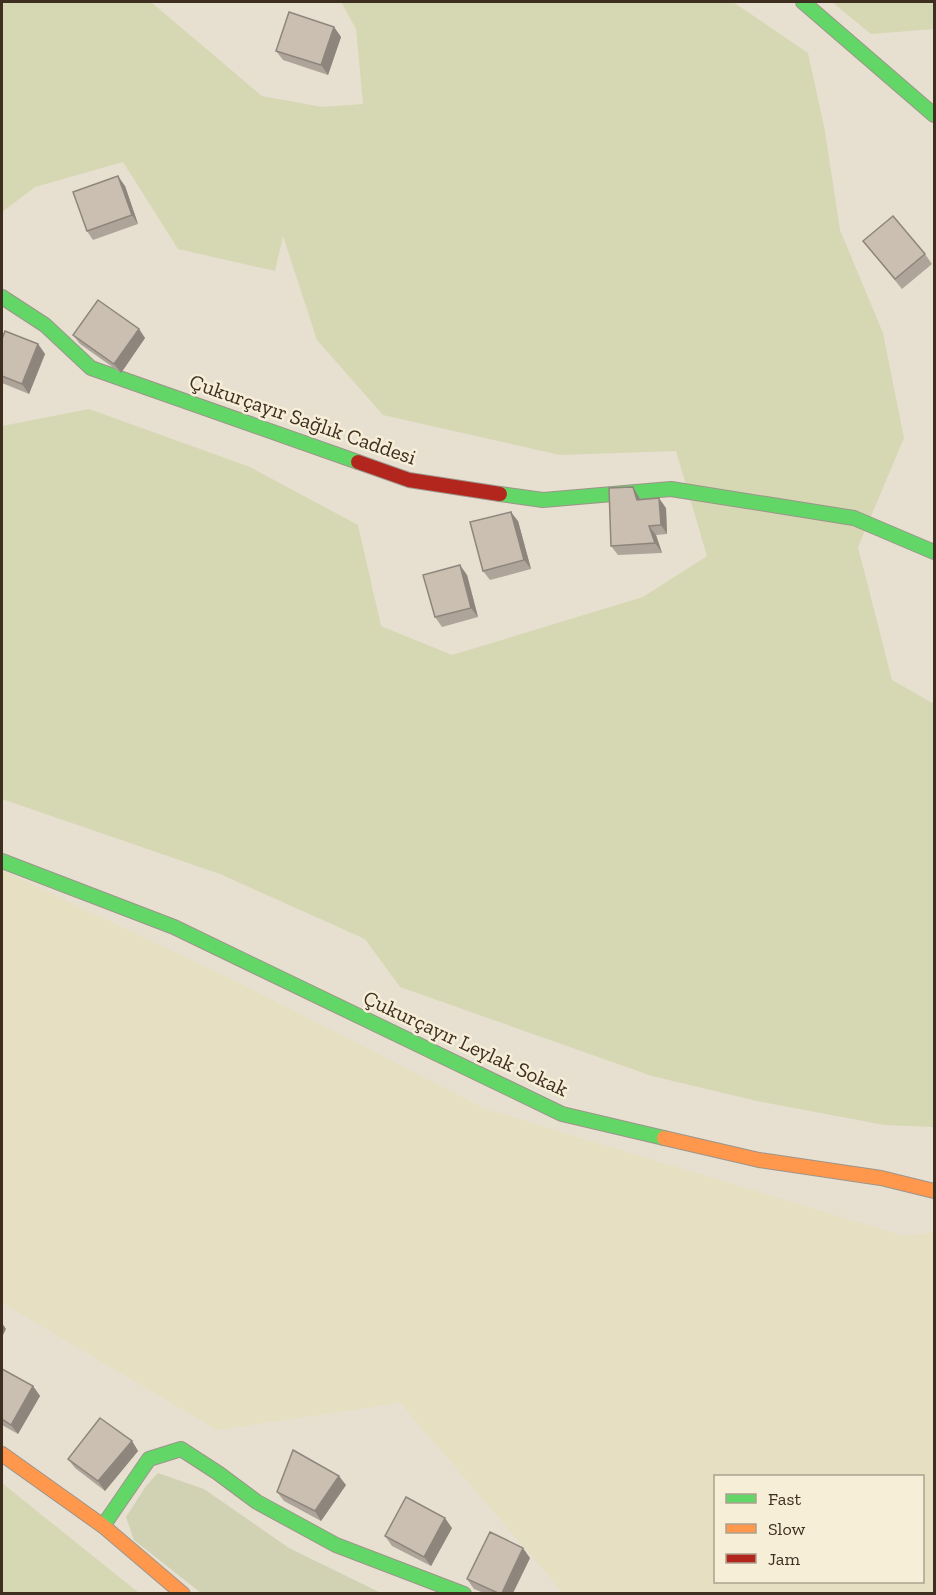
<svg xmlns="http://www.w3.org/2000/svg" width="936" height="1595" font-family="'Zilla Slab',serif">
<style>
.farmland{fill:#e6dfc2;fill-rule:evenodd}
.green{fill:#d6d7b3}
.cemetery{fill:#d1d1b3}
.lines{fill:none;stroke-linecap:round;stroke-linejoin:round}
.fast-casing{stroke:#9c958a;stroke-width:16}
.slow-casing{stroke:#9c958a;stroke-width:16}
.jam-casing{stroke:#9c958a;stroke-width:16}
.fast{stroke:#63d668;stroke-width:14}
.slow{stroke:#ff974d;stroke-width:14}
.jam{stroke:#b3261e;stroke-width:14}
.wall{fill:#afa499}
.shaded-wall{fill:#8e867d}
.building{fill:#cbbfb2;stroke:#8e867d;stroke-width:1.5}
.labels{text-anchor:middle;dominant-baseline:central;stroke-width:5;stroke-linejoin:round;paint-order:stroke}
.street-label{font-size:21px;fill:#3d2e20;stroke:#f7eed8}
</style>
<rect width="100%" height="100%" fill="#e7e0d1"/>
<path class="farmland" d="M2 870 240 983 486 1109 904 1236 934 1232V1593H561L559 1588 400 1403 217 1430 2 1303ZM716 1476H922V1582H716Z"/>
<path class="green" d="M2 2H151L262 96 322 107 363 104 356 29 341 2H733L808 53 825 131 840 230 883 333 904 438 858 547 892 680 934 704V1127L884 1125 757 1101 652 1076 400 987 365 939 220 874 2 799V426L89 409 250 467 358 525 381 626 452 655 643 597 707 556 676 451 560 455 383 415 317 340 283 236 275 271 178 249 123 162 35 187 2 212Z
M832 2H934V29L871 34Z
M2 1483 139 1593H2Z"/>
<path class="cemetery" d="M158 1473 204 1489 289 1548 381 1593H201L134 1540 126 1517 146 1486Z"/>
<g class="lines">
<g class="fast-casing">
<path id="fast" d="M803 2 934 115
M2 297 45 325 91 368 358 462
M500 494 543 500 671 489 854 518 934 552
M2 861 174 927 562 1114 664 1138
M103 1526 149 1459 181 1449 218 1473 257 1502 336 1545 464 1594"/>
</g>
<g class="slow-casing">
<path id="slow" d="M664 1138 759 1160 881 1178 934 1191
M2 1454 103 1526 183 1594"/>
</g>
<g class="jam-casing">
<path id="jam" d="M358 462 409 480 500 494"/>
</g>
<use href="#fast" class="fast"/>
<use href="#slow" class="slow"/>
<use href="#jam" class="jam"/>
</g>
<path class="wall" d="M334 27 341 37 328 75 283 60 276 51Z
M125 186 138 224 93 240 87 231Z
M863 241 925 254 932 264 902 289 870 250Z
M139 329 145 338 121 373 80 344 73 335Z
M2 339 38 344 45 354 29 394 2 383Z
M639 497 640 500 666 508 667 534 656 535 662 553 618 555 611 546Z
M518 521 531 569 490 580 483 571Z
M467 575 478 617 442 627 435 617Z
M2 1369 33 1386 40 1396 18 1434 2 1425Z
M132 1441 138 1451 105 1491 75 1468 68 1459Z
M346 1485 321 1521 284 1501 277 1492Z
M452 1528 431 1566 392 1546 385 1536Z
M530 1558 513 1593H484L474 1589 467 1579Z"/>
<path class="shaded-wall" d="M334 27 341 37 328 75 321 65Z
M118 176 125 186 138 224 132 215Z
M139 329 145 338 121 373 114 364Z
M38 344 45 354 29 394 22 384Z
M633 487 639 497 644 510 637 500Z
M659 498 666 508 667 534 661 525Z
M511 512 518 521 531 569 524 560Z
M649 526 656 535 662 553 655 543Z
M460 565 467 575 478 617 471 608Z
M2 1323 6 1329 2 1337Z
M33 1386 40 1396 18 1434 11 1425Z
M132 1441 138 1451 105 1491 98 1481Z
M339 1476 346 1485 321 1521 315 1511Z
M445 1518 452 1528 431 1566 424 1557Z
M523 1548 530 1558 513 1593H502Z"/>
<path class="building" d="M289 12 334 27 321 65 276 51Z
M118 176 132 215 87 231 73 192Z
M893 216 925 254 895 279 863 241Z
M98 300 139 329 114 364 73 335Z
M5 331 38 344 22 384 2 376V339Z
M633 487 637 500 659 498 661 525 649 526 655 543 611 546 609 488Z
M511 512 524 560 483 571 470 522Z
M460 565 471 608 435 617 423 575Z
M2 1369 33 1386 11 1425 2 1419Z
M100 1418 132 1441 98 1481 68 1459Z
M293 1450 339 1476 315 1511 277 1492Z
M406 1497 445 1518 424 1557 385 1536Z
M490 1532 523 1548 502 1593H498L467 1579Z"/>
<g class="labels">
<g class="street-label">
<text transform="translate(303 419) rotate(19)">Çukurçayır Sağlık Caddesi</text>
<text transform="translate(466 1043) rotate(25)">Çukurçayır Leylak Sokak</text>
</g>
</g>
<rect width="936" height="1595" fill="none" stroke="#3d2e20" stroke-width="6"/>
<rect x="714" y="1475" width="210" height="108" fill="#f7eed8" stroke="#ada18e" stroke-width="1.5"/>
<rect x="726" y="1494" width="30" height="9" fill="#63d668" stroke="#ada18e" stroke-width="1.5"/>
<text x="768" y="1505" font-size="18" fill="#3d2e20">Fast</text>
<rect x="726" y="1524" width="30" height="9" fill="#ff974d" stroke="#ada18e" stroke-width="1.5"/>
<text x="768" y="1535" font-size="18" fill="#3d2e20">Slow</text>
<rect x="726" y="1554" width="30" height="9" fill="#b3261e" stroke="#ada18e" stroke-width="1.5"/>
<text x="768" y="1565" font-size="18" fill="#3d2e20">Jam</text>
</svg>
